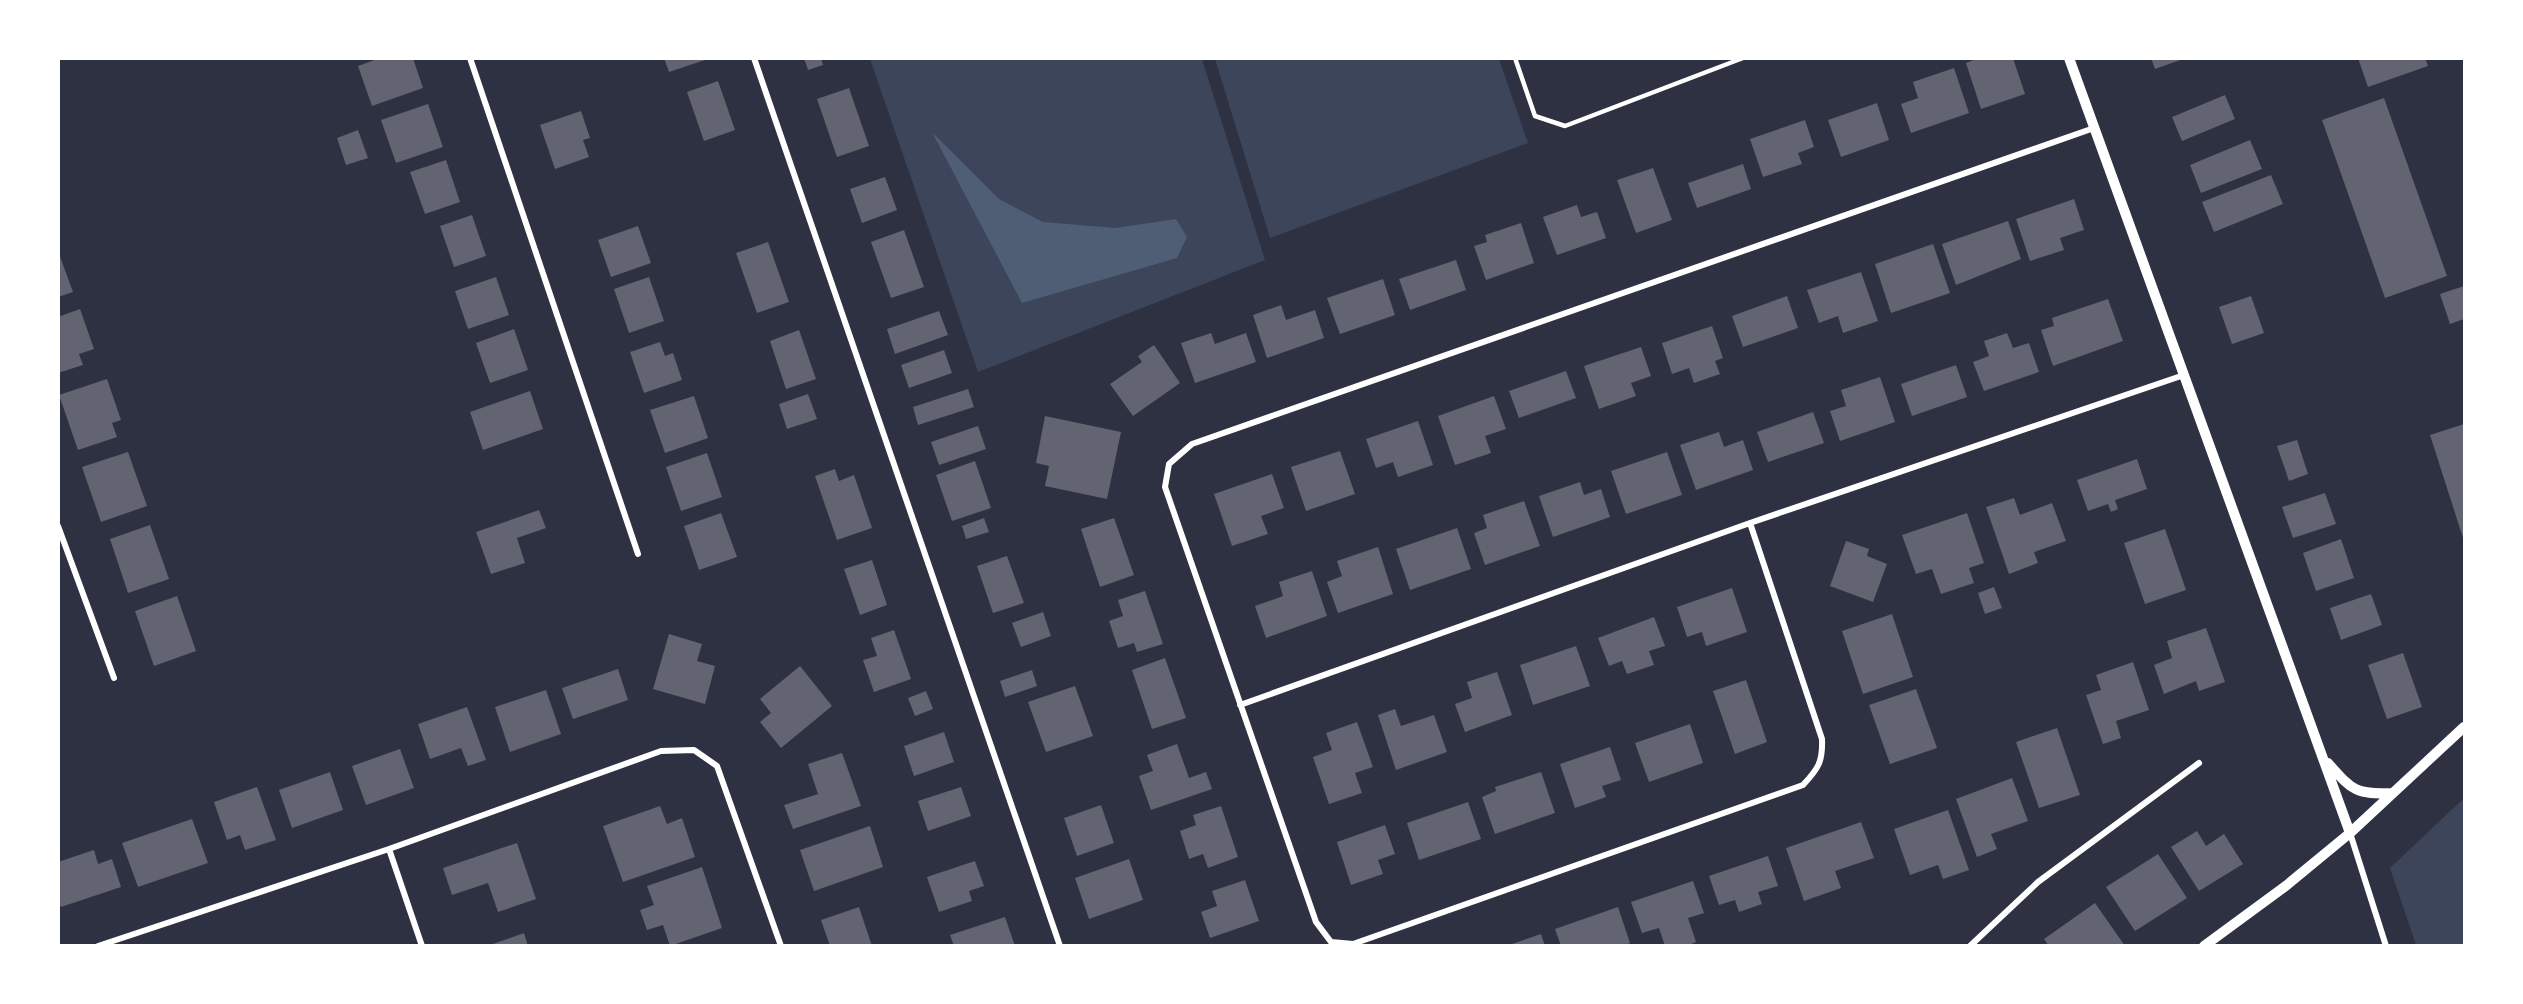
<svg xmlns="http://www.w3.org/2000/svg" width="2523" height="1004" font-family="'DejaVu Sans',sans-serif">
<style>
.green{fill:#3c4559}
.water{fill:#4f5d75}
.building{fill:#626471}
.lines{fill:none;stroke-linecap:round;stroke-linejoin:round}
.service{stroke:#fff;stroke-width:4.5}
.minor{stroke:#fff;stroke-width:6}
.tertiary{stroke:#fff;stroke-width:10}
</style>
<rect width="100%" height="100%" fill="#2d3142"/>
<path class="green" d="M870 59H1202L1265 260 978 372Z
M1215 59H1499L1528 143 1270 238Z
M2464 798V945H2416L2390 868Z"/>
<path class="water" d="M932 132 999 199 1043 222 1115 228 1176 219 1187 237 1177 258 1022 303Z"/>
<path class="building" d="M380 58H413L423 88 372 106 358 66Z
M664 58H708V59L669 72Z
M804 58H821L823 65 808 70Z
M1979 58H2013L2025 94 1981 109 1966 63Z
M2151 58H2183V59L2155 69Z
M2358 58H2425L2428 66 2368 87Z
M1954 68 1969 113 1911 133 1901 104 1918 98 1913 82Z
M718 81 735 130 704 141 687 92Z
M849 88 869 146 837 157 817 99Z
M2225 95 2235 119 2182 141 2172 117Z
M2384 98 2447 276 2385 298 2322 120Z
M1877 103 1889 140 1841 157 1828 120Z
M428 104 443 147 396 163 381 120Z
M581 111 590 138 583 140 589 157 555 169 540 125Z
M1805 120 1814 147 1798 153 1802 164 1763 177 1750 139Z
M358 130 368 158 346 165 337 138Z
M2250 140 2262 169 2201 193 2190 165Z
M446 160 460 202 425 214 410 172Z
M1743 164 1751 189 1697 208 1688 183Z
M1653 168 1672 220 1636 233 1617 180Z
M2271 175 2283 204 2214 232 2202 202Z
M885 177 897 210 862 223 850 189Z
M2074 199 2084 230 2060 238 2064 250 2030 261 2016 219Z
M1577 205 1581 217 1597 212 1606 238 1557 255 1543 217Z
M472 215 486 256 454 267 440 226Z
M2008 221 2021 259 1956 285 1942 244Z
M1521 223 1534 263 1486 280 1474 246 1487 242 1485 235Z
M638 226 651 263 611 277 598 240Z
M904 230 924 287 891 298 871 242Z
M768 242 789 302 757 313 736 253Z
M1933 244 1950 293 1891 313 1875 264Z
M58 251 73 292 58 297Z
M1456 260 1466 290 1410 310 1399 279Z
M1861 272 1878 321 1843 333 1838 316 1819 323 1807 290Z
M496 277 509 315 468 329 455 291Z
M649 277 664 321 629 333 614 289Z
M1383 279 1395 315 1340 334 1327 298Z
M2464 286V319L2450 324 2440 294Z
M1787 296 1798 328 1743 347 1732 316Z
M2251 296 2264 333 2232 344 2219 307Z
M2108 299 2123 341 2053 366 2041 330 2054 326 2052 318Z
M1281 305 1286 320 1315 310 1324 338 1267 358 1253 315Z
M80 309 94 349 79 354 83 365 58 373V317Z
M939 311 948 335 895 354 887 329Z
M1712 326 1723 358 1715 361 1720 374 1694 383 1689 368 1672 374 1662 343Z
M514 329 528 370 490 383 476 343Z
M799 330 816 379 786 389 770 341Z
M1211 333 1215 344 1246 333 1256 362 1195 383 1181 343Z
M2007 333 2013 348 2029 343 2039 372 1984 391 1973 362 1989 356 1984 341Z
M660 342 665 356 673 353 682 380 644 393 630 352Z
M1154 345 1180 383 1133 416 1110 384 1142 362 1138 356Z
M1641 347 1651 376 1631 383 1636 396 1599 409 1584 366Z
M944 350 952 373 909 388 901 365Z
M1956 365 1967 397 1912 416 1901 384Z
M1566 371 1576 398 1519 418 1509 391Z
M1880 377 1895 422 1840 441 1830 411 1846 406 1841 390Z
M107 379 121 420 112 423 117 437 78 450 59 395Z
M968 389 974 407 918 425 913 407Z
M530 391 543 429 483 450 470 412Z
M808 394 817 419 787 429 779 404Z
M694 396 708 438 665 453 650 410Z
M1494 396 1506 429 1485 436 1491 453 1455 465 1438 416Z
M1813 412 1824 443 1768 462 1757 432Z
M1045 416 1121 432 1107 499 1045 486 1049 466 1036 463Z
M1418 421 1433 465 1398 477 1393 462 1376 468 1366 439Z
M2464 424V541L2430 435Z
M978 426 986 449 939 465 931 442Z
M1719 432 1724 447 1743 440 1753 470 1696 490 1680 445Z
M2297 440 2308 474 2289 481 2277 446Z
M1340 451 1355 494 1306 511 1291 467Z
M128 452 147 506 101 522 82 467Z
M1667 452 1682 495 1626 514 1611 471Z
M707 453 722 497 681 511 666 467Z
M2137 459 2147 489 2115 500 2118 509 2111 512 2108 504 2088 511 2077 480Z
M975 461 991 508 952 521 936 475Z
M835 469 839 481 854 475 872 528 837 540 815 476Z
M1272 474 1284 508 1261 516 1268 534 1232 546 1214 494Z
M1580 482 1584 495 1601 489 1610 517 1553 537 1539 496Z
M2325 493 2336 524 2293 538 2282 507Z
M2014 498 2020 515 2052 503 2066 541 2034 552 2038 563 2009 574 1986 507Z
M1524 501 1540 546 1485 565 1474 533 1487 528 1483 515Z
M539 510 546 528 517 538 525 563 491 574 476 532Z
M721 513 737 557 699 570 684 526Z
M1967 513 1984 563 1969 568 1974 583 1941 594 1932 569 1916 574 1902 535Z
M984 518 989 532 966 539 962 526Z
M1114 518 1134 575 1100 587 1081 529Z
M150 525 169 579 128 593 110 539Z
M1457 528 1471 569 1410 590 1396 549Z
M2165 529 2186 590 2145 604 2124 543Z
M2341 539 2354 578 2316 591 2303 553Z
M1846 541 1869 549 1867 556 1887 564 1873 602 1830 586Z
M1378 547 1393 594 1338 613 1327 582 1342 576 1337 561Z
M1007 556 1024 603 993 613 977 566Z
M872 560 887 605 860 615 844 569Z
M1312 571 1327 616 1266 638 1255 606 1283 596 1279 582Z
M1994 587 2002 608 1985 614 1978 593Z
M1732 588 1747 632 1706 646 1702 632 1687 637 1677 607Z
M1145 591 1163 644 1137 652 1134 643 1118 648 1109 621 1123 616 1118 600Z
M2371 594 2382 625 2341 640 2330 608Z
M177 596 196 651 154 666 135 611Z
M1043 612 1051 636 1021 647 1012 623Z
M1892 614 1913 677 1863 694 1842 631Z
M1654 617 1665 646 1649 651 1654 665 1627 674 1622 661 1609 666 1598 638Z
M2206 628 2225 682 2199 691 2196 681 2164 694 2154 665 2172 658 2167 641Z
M894 630 911 679 874 692 863 660 877 656 871 638Z
M669 634 702 644 697 661 715 666 705 704 653 689Z
M1576 646 1590 686 1533 705 1520 665Z
M2403 653 2422 707 2387 719 2368 665Z
M1165 658 1186 718 1152 729 1132 670Z
M2133 662 2149 710 2116 721 2121 738 2103 744 2086 695 2101 690 2096 675Z
M800 666 832 706 781 748 760 722 771 713 760 699Z
M618 669 628 700 573 719 562 688Z
M1032 670 1037 686 1005 697 1000 681Z
M1497 672 1512 715 1465 732 1455 704 1472 698 1467 682Z
M1746 680 1767 742 1735 754 1713 691Z
M1075 686 1093 736 1046 752 1028 702Z
M1916 689 1937 748 1890 764 1869 705Z
M546 690 561 734 510 752 495 707Z
M926 691 933 709 915 716 908 698Z
M467 707 486 760 468 766 461 748 430 759 418 724Z
M1395 709 1401 726 1434 715 1447 752 1396 770 1378 715Z
M1357 722 1373 767 1355 773 1362 793 1329 804 1313 757 1332 750 1326 733Z
M1690 724 1703 763 1649 782 1635 743Z
M2057 728 2080 795 2039 808 2016 742Z
M944 732 954 762 914 776 904 746Z
M1177 744 1189 778 1206 772 1212 789 1151 810 1139 776 1153 771 1147 755Z
M1610 747 1621 780 1602 786 1606 797 1575 808 1560 764Z
M400 749 414 788 366 805 352 766Z
M842 753 861 806 793 829 784 805 818 794 808 764Z
M330 772 343 810 292 828 279 790Z
M1541 772 1555 813 1495 834 1482 797 1496 791 1495 787Z
M2012 778 2028 821 1991 834 1997 849 1977 857 1956 799Z
M257 787 276 840 245 850 240 835 227 840 214 802Z
M961 787 971 816 928 831 918 801Z
M1468 802 1481 839 1419 860 1407 823Z
M1101 805 1114 843 1077 856 1064 818Z
M660 806 667 824 682 818 695 857 623 882 603 826Z
M1221 806 1238 857 1208 868 1203 854 1189 859 1180 831 1196 825 1193 815Z
M1948 810 1969 870 1943 879 1938 865 1910 875 1894 829Z
M192 819 208 863 138 887 122 843Z
M1861 822 1874 858 1835 871 1841 888 1804 901 1786 848Z
M1385 825 1395 854 1378 860 1383 874 1351 885 1337 842Z
M870 826 883 867 814 891 800 850Z
M2197 831 2206 846 2224 834 2243 864 2199 891 2171 847Z
M517 843 536 899 498 912 488 883 452 895 443 868Z
M94 850 98 864 112 859 121 887 61 907 58 900V862Z
M2158 854 2187 898 2135 931 2106 887Z
M1768 856 1778 886 1758 892 1762 904 1739 912 1735 900 1719 905 1709 876Z
M1129 859 1143 900 1089 919 1075 878Z
M975 861 984 886 969 891 972 901 939 912 927 877Z
M702 867 722 928 670 946 663 925 647 930 640 910 654 905 647 886Z
M1245 880 1259 921 1210 938 1201 912 1217 906 1212 891Z
M1693 881 1704 913 1688 918 1696 942 1687 946H1665L1659 928 1642 933 1631 902Z
M2095 903 2125 946H2049L2044 939Z
M859 907 872 946H830L821 920Z
M1618 907 1630 943 1623 946H1561L1555 929Z
M1005 917 1015 946H954L950 935Z
M524 933 528 946H490V945Z
M1541 934 1545 946H1509V945Z"/>
<g class="lines">
<path class="service" d="M1515 58 1535 116 1565 126 1743 58"/>
<path class="minor" d="M470 58 638 554
M754 58 1060 946
M1750 523 1822 739C1823 762 1818 769 1803 785L1353 944 1331 942 1316 922 1165 487 1169 464 1192 444 2094 128
M58 526 114 678
M1240 705 1750 523 2184 375
M2350 833 2386 946
M389 849 422 946
M98 946 389 849 661 751 694 750 717 766 781 946
M1970 946 2038 882 2199 763"/>
<path class="tertiary" d="M2069 58 2350 833
M2328 763C2352 790 2355 795 2393 793
M2204 946 2287 885 2350 833 2464 727"/>
</g>
<rect width="2523" height="1004" fill="none" stroke="#ffffff" stroke-width="120"/>
</svg>
